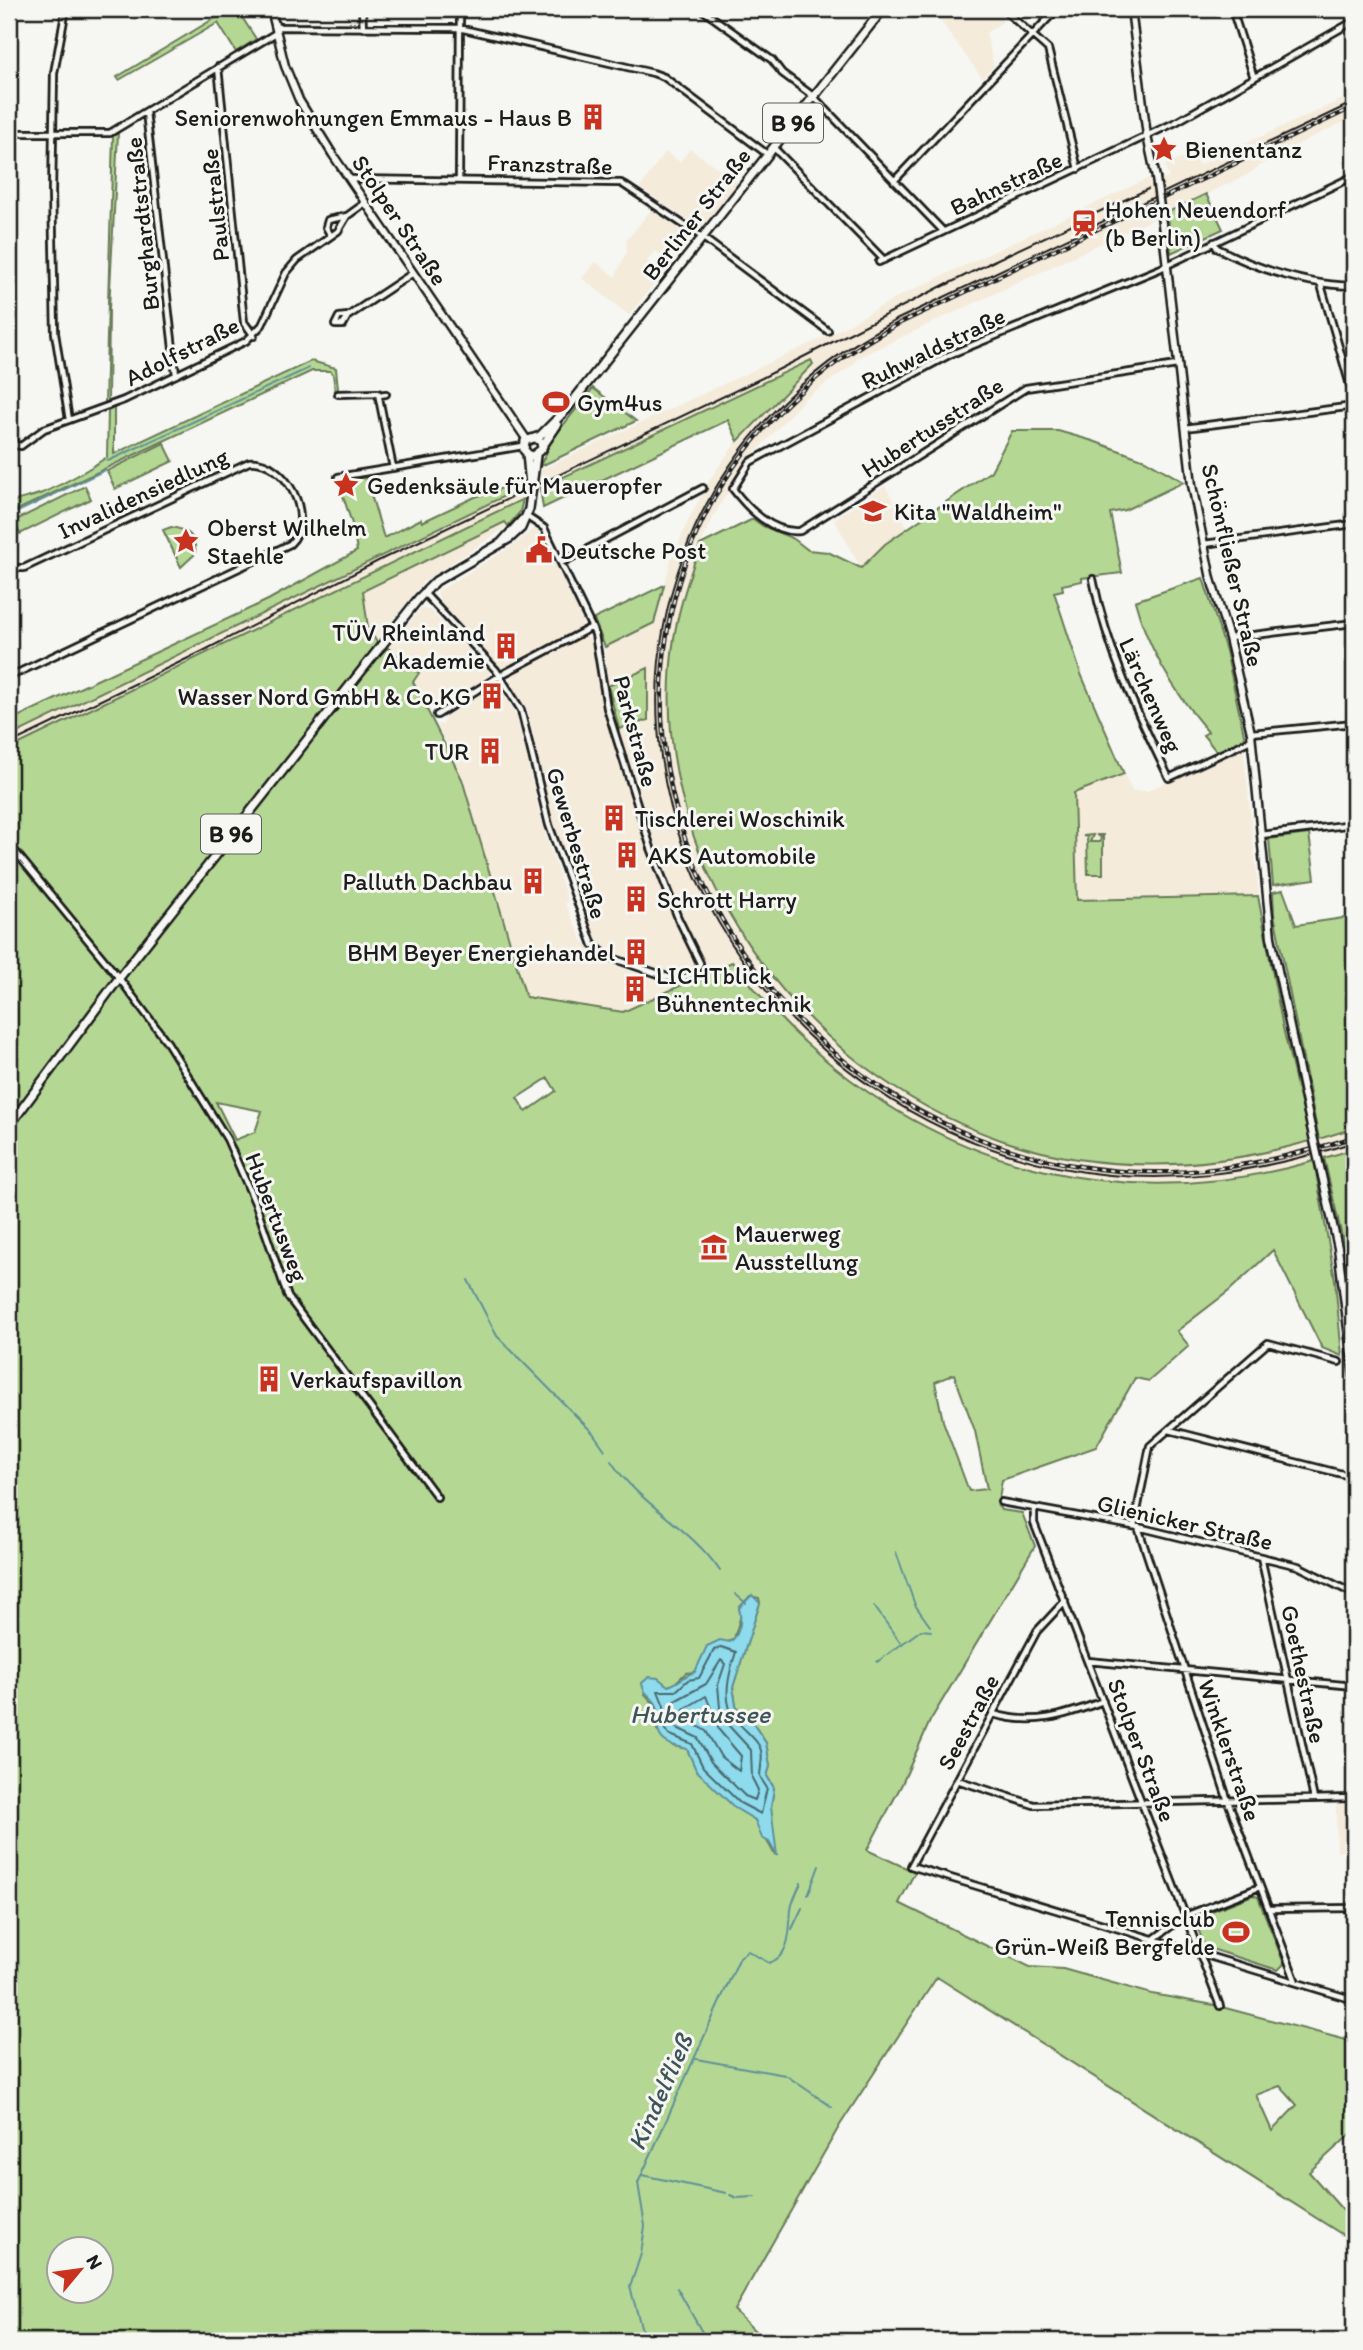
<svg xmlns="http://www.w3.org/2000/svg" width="1363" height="2350" font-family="Itim,sans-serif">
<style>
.built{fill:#f4ebda}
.green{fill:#b4d893;stroke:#687a58;stroke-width:2;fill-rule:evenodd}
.water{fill:#8ddbec;stroke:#608f99;stroke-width:2}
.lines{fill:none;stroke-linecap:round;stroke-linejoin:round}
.shore{stroke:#49686f;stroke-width:2}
.stream{stroke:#608f99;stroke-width:2}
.minor-casing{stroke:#1c1c1c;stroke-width:10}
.secondary-casing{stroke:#1c1c1c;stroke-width:11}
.primary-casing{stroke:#1c1c1c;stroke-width:12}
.minor{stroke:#f6f6f2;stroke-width:4.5}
.secondary{stroke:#f6f6f2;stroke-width:6}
.primary{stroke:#f6f6f2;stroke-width:7}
.tram{stroke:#1c1c1c;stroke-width:2}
.rail-casing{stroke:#1c1c1c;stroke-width:4.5}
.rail{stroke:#f6f6f2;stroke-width:2;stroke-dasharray:5;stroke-linecap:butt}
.secondary-bridge-casing{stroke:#1c1c1c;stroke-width:11;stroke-linecap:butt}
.secondary-bridge{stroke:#f6f6f2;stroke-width:6}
.labels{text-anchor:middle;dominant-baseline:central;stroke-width:6;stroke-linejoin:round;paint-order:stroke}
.shield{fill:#f6f6f2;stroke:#5d5d5c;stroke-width:2}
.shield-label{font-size:23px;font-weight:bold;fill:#1c1c1c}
.poi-label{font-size:24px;fill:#1c1c1c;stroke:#f6f6f2;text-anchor:start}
.street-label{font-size:24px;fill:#1c1c1c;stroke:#f6f6f2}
.water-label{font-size:26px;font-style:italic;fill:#3e555a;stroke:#f6f6f2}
</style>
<rect width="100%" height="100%" fill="#f6f6f2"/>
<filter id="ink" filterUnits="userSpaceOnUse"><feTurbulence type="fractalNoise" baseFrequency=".0143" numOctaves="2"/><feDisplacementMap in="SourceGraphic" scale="14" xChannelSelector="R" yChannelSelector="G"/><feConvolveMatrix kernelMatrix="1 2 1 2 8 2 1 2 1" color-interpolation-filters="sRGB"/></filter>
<g filter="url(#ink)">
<path class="built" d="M932 9H990L1003 21 986 33 994 66 982 78Z
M1354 94V117L1273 156 1247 175 857 358 853 365 804 399 749 460 720 504 700 545 674 637 671 679V720L676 773 688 824 709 877 734 926 804 1014 839 1046 921 1105 961 1124 1003 1141 1096 1161H1226L1279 1150 1354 1128V1149L1338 1154 1281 1170 1181 1184 1094 1181 1046 1173 998 1159 959 1145 908 1119 827 1061 788 1027 732 962 711 972 690 932 660 859 619 729 648 720 647 668 608 686 605 647 654 623 671 560 689 519 712 476 737 441 729 420 543 508 540 470 835 332 900 296 1149 178 1150 185 1169 177 1165 166 1192 153 1199 165Z
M690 149 738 182 701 229 640 188 665 152 680 162Z
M652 209 690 237 671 262 655 251 647 261 662 274 629 315 582 278 596 262 615 277 627 251 626 241Z
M885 486 908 528 861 568 834 519Z
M523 487V499L361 577 414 565 506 521 508 526 423 582 376 641 368 628 363 594 9 764V721L257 605 357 551 360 566Z
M534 528 541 536 583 621 581 628 506 669 499 667 441 604 437 592 515 544Z
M421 608 431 611 489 671V678L443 708 431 706 429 712 413 682 419 673 388 648Z
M585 635 594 643 605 716 649 853 695 961 692 971 682 976 609 953 596 942 553 824 528 711 509 681 512 674Z
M495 684 500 686 517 717 543 827 568 902 565 903 581 938 594 955 607 963 678 987 623 1012 526 997 462 779 437 724 443 725 446 714Z
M1243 745 1259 896 1077 901 1074 793 1124 774 1132 791H1147Z
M1354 1804V1862H1350V1851H1337L1336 1805Z"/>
<path class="green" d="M230 9H240L238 11 256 39 236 52 218 23 119 80 117 77Z
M118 133 109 309 108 402 105 404 113 136Z
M1206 194 1223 229 1171 253 1168 212Z
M811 360 813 364 738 441 728 420 543 508 540 488Z
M311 361 336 368 338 389 335 390 333 374 330 371H312L9 514V503C21 498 35 497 47 491 69 481 88 470 107 457L108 411 114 408V454Z
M593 388 636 421 539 467 547 452 548 444Z
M1012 431H1058L1093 441 1145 460 1184 482 1125 510 1110 513 1122 573 1082 578V581L1062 585 1063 590 1054 592 1081 674 1124 774 1074 793 1077 900 1258 896 1283 1028 1310 1141C1209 1170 1102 1175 1001 1140 797 1069 641 858 674 638 679 606 690 575 700 545L753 519 763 526 794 539 808 550 828 552 861 568 885 544 991 471Z
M164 443 173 461 115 489 107 471Z
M366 478 384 538 421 519 422 522 475 497 518 483 523 487 9 737V721L268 600 357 551 352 524 339 483Z
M85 486 91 499 20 534 14 521Z
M523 499 520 512 508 526 505 522 363 591 368 628 383 652 388 648 419 673 413 682 462 779 526 997 623 1012 732 962C756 990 779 1020 807 1044 951 1173 1128 1214 1314 1161L1335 1280 1342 1356 1322 1348 1273 1250 1229 1291 1177 1331 1189 1346 1149 1381 1135 1378 1096 1447 1002 1480 998 1505 1001 1510 1022 1513 1035 1546 930 1721 902 1784 867 1850 915 1872 899 1903 1030 1967 1063 1969 1152 1994 1214 2005 1354 2042V2131L1309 2172 1354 2223V2242L937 1977 840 2125 734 2310 765 2341H9V749ZM548 1078 556 1091 526 1112 517 1098ZM216 1102 262 1111 255 1132 235 1140ZM954 1374 975 1431 987 1489 969 1491 943 1421 935 1382ZM750 1596 759 1598 760 1603 733 1687 736 1705 742 1716 752 1722 766 1743 770 1766 767 1776 774 1788 771 1807 775 1855 755 1820 697 1770 687 1749 674 1746 657 1730V1707L645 1694 674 1684 686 1673 695 1672 705 1654 734 1639 741 1615 739 1608ZM1280 2086 1297 2105 1272 2131 1256 2095ZM60 2248H102V2290H60Z
M171 527C188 530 197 536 195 554L181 567 163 530Z
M1203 578 1226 651 1245 739 1217 752 1203 735 1208 732C1176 694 1148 650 1135 601Z
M664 585 654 623 605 647 594 619Z
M648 668V720L619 729 608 686Z
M1309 834 1315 879 1273 885 1269 839Z
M1093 835 1090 842H1100L1101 837 1096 835H1103V874H1088L1087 837 1083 836Z
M1283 890 1296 925 1350 917 1353 896 1354 900V1128L1319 1139 1274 914 1273 892Z
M1354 1149V1319L1343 1241 1324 1158Z
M1253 1895 1258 1897 1284 1964 1278 1970 1205 1947 1194 1918Z"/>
<path class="water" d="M752 1595 760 1603 733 1687 736 1705 742 1716 752 1722 766 1743 770 1766 767 1776 774 1788 771 1807 777 1856 769 1842 762 1838 755 1820 735 1808 696 1770 687 1749C680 1746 672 1747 666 1742 652 1733 661 1718 657 1706 653 1696 643 1695 642 1683L649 1677 658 1678 668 1686C680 1683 683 1675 695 1672L707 1646 720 1640 730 1642C740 1635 742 1620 739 1608Z"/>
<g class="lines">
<path class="shore" d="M721 1647 736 1652C729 1673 721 1701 736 1720 743 1729 752 1735 758 1744 765 1754 760 1767 760 1777L767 1788 761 1814 740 1803 703 1767 692 1744 668 1734 664 1728V1706L658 1691H676L688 1680 699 1678 714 1650Z
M721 1660 725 1664 718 1685 720 1708 729 1726 751 1750 752 1778 758 1790 755 1800 745 1796 711 1762 698 1738 673 1726V1702L706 1684Z
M706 1696 719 1730 741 1756 739 1771 721 1757 706 1731 683 1718 684 1709Z"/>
<path class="stream" d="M108 461 309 368
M9 516 105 470
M468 1280 497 1336 593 1433 605 1450
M611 1461C639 1505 691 1527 720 1571
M896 1552 915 1605 930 1626
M735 1594 746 1603
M874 1606 902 1645
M877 1662 921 1630 931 1631
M808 1895 819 1866
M792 1929 802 1908
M696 2059 785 2075
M787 2076 832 2107
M642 2175 726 2193
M730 2195 737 2198 755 2197
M677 2288 707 2341
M645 2341 630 2287 641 2254 645 2226 638 2183 740 1957 748 1951 769 1963C792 1956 789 1927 791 1910 792 1901 797 1891 801 1883"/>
<g class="minor-casing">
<path id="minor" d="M66 9 54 73 52 192 55 333 69 420
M362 9 363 28
M701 9 772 60 782 73 813 96 943 231
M1003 9 1048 49 1078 169
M1232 9 1254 78
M276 27 459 28 653 73 664 77 767 154
M218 67 244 322 254 336
M146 112 176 375
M9 133H110L276 33
M774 148 884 260
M350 179 621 183 702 237 828 331
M459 179 460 9
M894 181 1057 9
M331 236 326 227 328 220 347 216
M1214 242 1217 248C1260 270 1306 285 1354 286
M879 262 1176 122 1354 21
M1321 285 1354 399
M348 316 343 325H335L339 317 348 316 413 273
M1177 365 1026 388 800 531C773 534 748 509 733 489L750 462 949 355 1159 269 1354 176
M338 394 378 393 393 468
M379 395 386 394
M1185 428 1354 406
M9 431 15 445 21 446 44 429 124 400 246 341 262 325 286 273 297 260 338 231 347 216 365 203
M338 477 523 446
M1204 544 1354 524
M561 563 703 488
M9 568H24L249 462C285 458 317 518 290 544L9 677
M1093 579C1107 650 1137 713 1169 778L1251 740
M424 593 496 670 521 710 549 825 593 945 609 957 676 980 696 973 700 963 678 918 651 848 607 708 595 634 544 528 526 516
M1229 638 1354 623
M437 715 501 675 592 627
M1251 733 1354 723
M1261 835 1354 824
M9 844 119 978 167 1042 227 1139 256 1205 288 1297 437 1497
M1169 1430 1354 1477
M1001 1502 1138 1527 1298 1566 1354 1594
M1034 1508V1523L1220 2006
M1134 1526 1150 1446 1268 1343 1339 1362
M1138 1527 1228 1801 1296 1982
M1261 1557 1314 1799
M1065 1601 1037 1631 911 1866 1354 2000
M1088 1661 1354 1686
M993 1714C1034 1726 1064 1716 1103 1701
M957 1780 1034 1805 1354 1798
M1269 1909 1354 1908
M1155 1938 1185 1916 1260 1887"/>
</g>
<g class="secondary-casing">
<path id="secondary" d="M271 9 285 66 299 100 333 155 527 440
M1131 9 1147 136 1156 178
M1161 215 1192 485 1211 579 1229 638 1251 733 1271 937 1311 1127
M1322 1176 1338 1248 1354 1378"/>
</g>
<g class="primary-casing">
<path id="primary" d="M536 438 541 442 542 449 531 457 524 450 525 441 540 436 566 410 883 9
M542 447 557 425
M527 454 531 495
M502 542 522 520
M9 1126 119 978 419 598 436 581 510 538 521 528 529 509 536 456"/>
</g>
<use href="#minor" class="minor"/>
<use href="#secondary" class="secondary"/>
<use href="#primary" class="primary"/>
<path class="tram" d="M1354 102 898 319C800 370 723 450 684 554 581 830 789 1114 1062 1168 1162 1188 1258 1173 1354 1142
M989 263 1148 189
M942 287 996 260
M9 744 201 652 384 558 762 378 948 283"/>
<g class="rail-casing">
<path id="rail" d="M1354 107 900 323C801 375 722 456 685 563 589 841 803 1121 1079 1166 1174 1182 1263 1166 1354 1137"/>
</g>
<use href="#rail" class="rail"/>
<g class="secondary-bridge-casing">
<path id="secondary-bridge" d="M1156 178 1161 215
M1311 1127 1322 1176"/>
</g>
<use href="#secondary-bridge" class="secondary-bridge"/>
</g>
</g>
<defs>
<g id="building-bare" transform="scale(2.1)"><path d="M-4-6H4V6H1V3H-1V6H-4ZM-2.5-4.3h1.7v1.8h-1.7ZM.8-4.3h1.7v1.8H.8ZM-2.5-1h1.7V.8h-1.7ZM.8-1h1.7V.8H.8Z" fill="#c8321e" stroke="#f6f6f2" stroke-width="2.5" paint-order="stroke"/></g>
<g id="sight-bare" transform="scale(2.1)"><path d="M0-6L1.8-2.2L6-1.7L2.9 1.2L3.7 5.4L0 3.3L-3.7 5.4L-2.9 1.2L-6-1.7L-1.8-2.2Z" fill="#c8321e" stroke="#f6f6f2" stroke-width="2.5" paint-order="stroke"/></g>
<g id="station-bare" transform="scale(2.1)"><path d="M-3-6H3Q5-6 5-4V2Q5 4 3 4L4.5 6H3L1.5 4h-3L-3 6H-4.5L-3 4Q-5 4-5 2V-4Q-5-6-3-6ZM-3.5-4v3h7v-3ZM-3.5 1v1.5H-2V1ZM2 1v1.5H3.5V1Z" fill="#c8321e" stroke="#f6f6f2" stroke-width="2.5" paint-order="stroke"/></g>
<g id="stadium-bare" transform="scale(2.1)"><path d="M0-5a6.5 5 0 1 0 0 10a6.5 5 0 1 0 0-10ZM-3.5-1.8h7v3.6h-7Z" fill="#c8321e" stroke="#f6f6f2" stroke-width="2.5" paint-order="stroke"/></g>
<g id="school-bare" transform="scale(2.1)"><path d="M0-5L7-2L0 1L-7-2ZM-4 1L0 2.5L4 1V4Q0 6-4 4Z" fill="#c8321e" stroke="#f6f6f2" stroke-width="2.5" paint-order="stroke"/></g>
<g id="civic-bare" transform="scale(2.1)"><path d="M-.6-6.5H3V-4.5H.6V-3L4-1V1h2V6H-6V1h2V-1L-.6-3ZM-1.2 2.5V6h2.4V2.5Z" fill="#c8321e" stroke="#f6f6f2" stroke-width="2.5" paint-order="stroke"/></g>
<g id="museum-bare" transform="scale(2.1)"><path d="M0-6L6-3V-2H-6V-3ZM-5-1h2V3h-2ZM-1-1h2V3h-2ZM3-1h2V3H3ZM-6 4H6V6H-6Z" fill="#c8321e" stroke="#f6f6f2" stroke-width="2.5" paint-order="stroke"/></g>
</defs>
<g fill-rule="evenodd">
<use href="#building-bare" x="593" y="117"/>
<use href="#sight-bare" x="1164" y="149"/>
<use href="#station-bare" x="1084" y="223"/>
<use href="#stadium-bare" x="556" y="402"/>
<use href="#sight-bare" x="346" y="485"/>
<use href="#school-bare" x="873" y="511"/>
<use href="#sight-bare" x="186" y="541"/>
<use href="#civic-bare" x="539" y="550"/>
<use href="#building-bare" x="506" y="646"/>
<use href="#building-bare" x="492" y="696"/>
<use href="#building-bare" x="490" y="751"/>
<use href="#building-bare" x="614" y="818"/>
<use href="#building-bare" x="627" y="855"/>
<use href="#building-bare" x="533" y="881"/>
<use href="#building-bare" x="636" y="899"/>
<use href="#building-bare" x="636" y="952"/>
<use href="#building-bare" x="635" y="989"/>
<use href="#museum-bare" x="714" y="1247"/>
<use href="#building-bare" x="269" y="1379"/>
<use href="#stadium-bare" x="1236" y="1932"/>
</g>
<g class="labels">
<g class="shield">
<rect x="763" y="103.5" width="60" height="39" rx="5"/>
<rect x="201" y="814.5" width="60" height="39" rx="5"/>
</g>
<g class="shield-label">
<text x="793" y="123">B 96</text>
<text x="231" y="834">B 96</text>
</g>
<g class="poi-label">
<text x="572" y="117" text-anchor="end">Seniorenwohnungen Emmaus - Haus B</text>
<text x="1185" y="149">Bienentanz</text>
<text x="1105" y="209">Hohen Neuendorf<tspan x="1105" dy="28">(b Berlin)</tspan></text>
<text x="577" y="402">Gym4us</text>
<text x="367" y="485">Gedenksäule für Maueropfer</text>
<text x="894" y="511">Kita "Waldheim"</text>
<text x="207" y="527">Oberst Wilhelm<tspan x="207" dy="28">Staehle</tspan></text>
<text x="560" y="550">Deutsche Post</text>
<text x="485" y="632" text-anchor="end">TÜV Rheinland<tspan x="485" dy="28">Akademie</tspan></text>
<text x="471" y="696" text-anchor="end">Wasser Nord GmbH &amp; Co.KG</text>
<text x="469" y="751" text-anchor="end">TUR</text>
<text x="635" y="818">Tischlerei Woschinik</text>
<text x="648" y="855">AKS Automobile</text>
<text x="512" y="881" text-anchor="end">Palluth Dachbau</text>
<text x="657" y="899">Schrott Harry</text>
<text x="615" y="952" text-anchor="end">BHM Beyer Energiehandel</text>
<text x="656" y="975">LICHTblick<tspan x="656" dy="28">Bühnentechnik</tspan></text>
<text x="735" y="1233">Mauerweg<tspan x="735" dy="28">Ausstellung</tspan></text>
<text x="290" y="1379">Verkaufspavillon</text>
<text x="1215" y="1918" text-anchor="end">Tennisclub<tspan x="1215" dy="28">Grün-Weiß Bergfelde</tspan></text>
</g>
<g class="street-label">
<text transform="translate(550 164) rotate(2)">Franzstraße</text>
<text transform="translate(1006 183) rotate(-25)">Bahnstraße</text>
<text transform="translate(215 205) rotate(-96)">Paulstraße</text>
<text transform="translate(696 214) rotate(-52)">Berliner Straße</text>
<text transform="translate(400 220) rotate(56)">Stolper Straße</text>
<text transform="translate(142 224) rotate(-96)">Burghardtstraße</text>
<text transform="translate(933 348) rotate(-26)">Ruhwaldstraße</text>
<text transform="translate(182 351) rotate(-27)">Adolfstraße</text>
<text transform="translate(932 427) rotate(-33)">Hubertusstraße</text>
<text transform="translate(143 493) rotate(-25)">Invalidensiedlung</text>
<text transform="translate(1233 565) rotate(77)">Schönfließer Straße</text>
<text transform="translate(1151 695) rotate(66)">Lärchenweg</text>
<text transform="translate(636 731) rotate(75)">Parkstraße</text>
<text transform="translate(577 843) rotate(73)">Gewerbestraße</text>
<text transform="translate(277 1217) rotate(69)">Hubertusweg</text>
<text transform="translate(1185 1522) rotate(13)">Glienicker Straße</text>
<text transform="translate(1304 1674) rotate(78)">Goethestraße</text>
<text transform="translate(968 1722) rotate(-62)">Seestraße</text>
<text transform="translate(1142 1750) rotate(69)">Stolper Straße</text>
<text transform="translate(1230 1750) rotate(71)">Winklerstraße</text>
</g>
<g class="water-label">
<text x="700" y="1714">Hubertussee</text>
<text transform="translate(660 2092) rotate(-66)">Kindelfließ</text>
</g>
</g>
<rect width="1363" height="2350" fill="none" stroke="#f6f6f2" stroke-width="35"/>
<rect x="18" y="18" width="1328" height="2315" fill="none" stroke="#1c1c1c" stroke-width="2.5" filter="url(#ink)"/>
<g transform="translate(80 2270) rotate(61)"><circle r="33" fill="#f6f6f2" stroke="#9f9f9c" stroke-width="2"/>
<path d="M0-5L12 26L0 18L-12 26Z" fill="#c8321e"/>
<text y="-10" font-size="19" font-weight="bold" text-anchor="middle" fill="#1c1c1c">N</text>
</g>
</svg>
